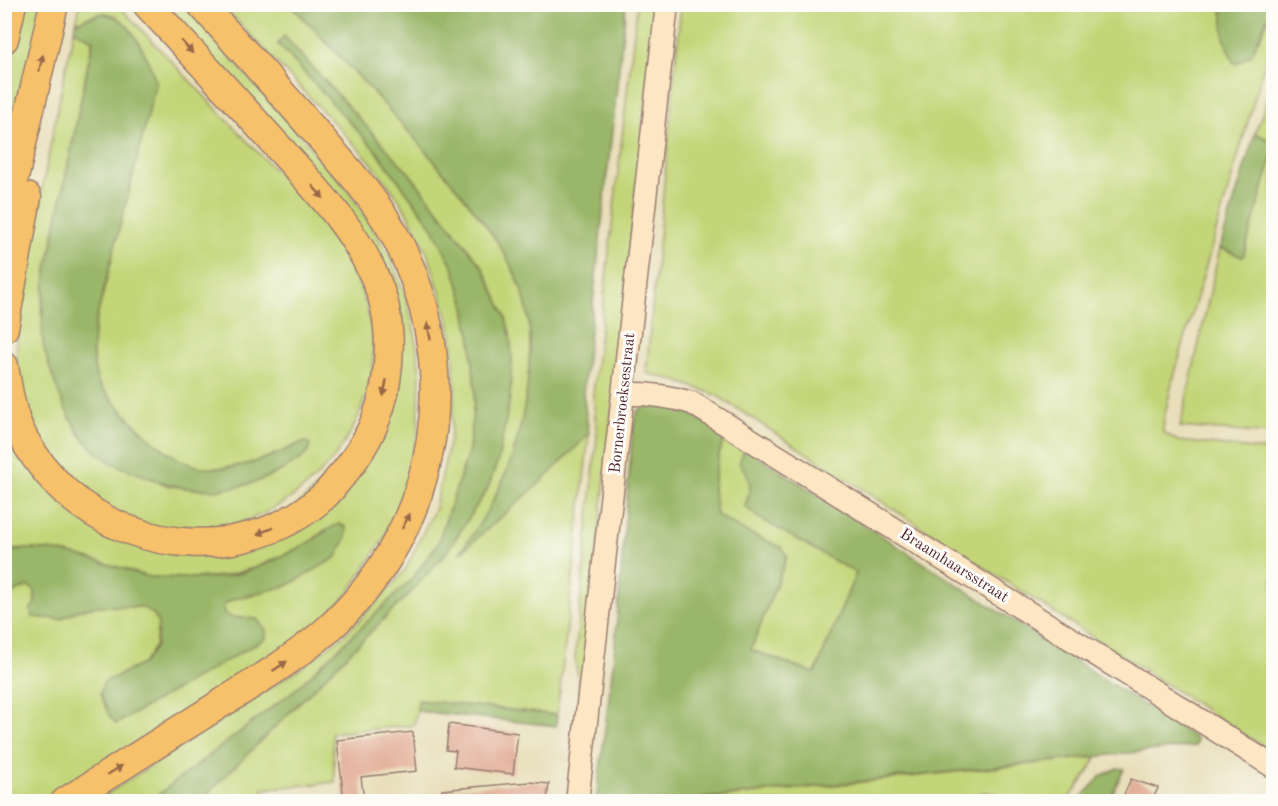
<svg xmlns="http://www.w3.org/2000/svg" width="1278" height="806" font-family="'Old Standard TT',serif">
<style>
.green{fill:#c3d578;stroke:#867a52;stroke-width:1.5}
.forest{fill:#9ab668;stroke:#726a4a;stroke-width:1.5}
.building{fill:#e2af98}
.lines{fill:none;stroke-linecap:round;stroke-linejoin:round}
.secondary-casing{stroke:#997e72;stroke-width:25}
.highway-casing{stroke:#997e72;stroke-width:31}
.secondary{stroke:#fce6c4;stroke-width:22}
.highway{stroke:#f7c06b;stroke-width:28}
.oneway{fill:#986748}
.labels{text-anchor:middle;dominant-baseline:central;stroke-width:6;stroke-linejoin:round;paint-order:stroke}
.street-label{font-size:16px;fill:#4a1f2b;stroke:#fdfcf7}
</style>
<rect width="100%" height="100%" fill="#fdfcf7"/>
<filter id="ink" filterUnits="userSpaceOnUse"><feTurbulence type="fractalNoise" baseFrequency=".0167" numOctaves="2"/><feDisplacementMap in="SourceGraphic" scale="12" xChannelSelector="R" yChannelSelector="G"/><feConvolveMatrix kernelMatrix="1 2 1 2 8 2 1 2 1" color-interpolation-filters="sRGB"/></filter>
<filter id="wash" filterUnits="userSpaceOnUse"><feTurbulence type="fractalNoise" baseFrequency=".008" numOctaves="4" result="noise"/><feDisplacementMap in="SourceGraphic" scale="24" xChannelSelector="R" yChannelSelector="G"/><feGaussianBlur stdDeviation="1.35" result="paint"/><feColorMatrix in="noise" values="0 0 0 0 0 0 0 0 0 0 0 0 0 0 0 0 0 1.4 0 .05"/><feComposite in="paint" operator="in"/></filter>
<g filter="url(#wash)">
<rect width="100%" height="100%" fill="#e8deb9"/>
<path class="green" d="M23 5H45L5 175V85Z
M80 5H118C161 50 203 95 246 140 289 186 340 232 362 293 369 313 374 336 373 358 373 377 366 397 359 415 327 492 243 542 160 528 128 523 92 499 69 476 40 448 20 405 17 364 14 325 26 278 33 239 46 169 58 100 74 30L93 39 46 275 41 311 79 434 104 458 169 486 222 490 301 443C269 458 237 472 200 467 170 462 130 421 111 398 107 394 102 389 99 384 91 368 93 346 94 329L156 83C150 62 130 14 104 13 96 13 84 19 76 22Z
M154 5H184L349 191 389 255 406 297 415 334 420 374 418 432 407 480 394 523 349 592 311 634 49 801H5V597L28 586 35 591 34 617 61 619 76 611 97 606 142 607 155 615 158 624 155 646 143 664 122 673 180 687 266 638 257 619 231 617 224 614V604L233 599 252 596 326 529 310 542 290 552 257 567 224 576 192 578 149 577 112 565 20 548 5 552 4 404 96 529 254 541 374 439 378 269Z
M222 5H249L252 7 263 5H291C345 62 400 119 450 180 478 215 509 250 523 294 531 317 531 342 529 366 524 439 505 492 461 551L540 482 589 434 557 715 419 700 414 725 332 733 335 782 263 789 264 801H200L410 593 446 553 488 488 498 460 510 398 512 361 510 334 505 315 483 268 410 174 278 44 378 153 432 226 453 267 464 302 471 339 475 391 469 450 438 543 412 579 297 688 150 801 95 802 301 668 347 633 383 596 405 570 435 508 451 434 455 387 453 344 448 318 429 257 414 225 400 201 371 162Z
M637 5H656L581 701 575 658 597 435 593 394Z
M681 5H1222V13L1259 40 1273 8V31L1267 56 1172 383 1164 418 1163 432 1178 441 1273 451V753L716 395 671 379 646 373Z
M1272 89 1273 90V142L1255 133Z
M1273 153V434L1180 427 1220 248 1243 257Z
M725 435 745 448 747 474 751 488 809 545 856 573 815 673 751 650 787 556 781 547 740 529 717 515 713 489 718 458Z
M1096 757 1088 773 1067 801H1007L995 793 982 792 970 802H677Z"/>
<path class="forest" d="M291 5H626L583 393 589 434 541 482 459 554C504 493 524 441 529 366 531 342 531 317 523 294 509 250 478 215 450 180 400 119 345 62 291 5Z
M1222 5H1273L1251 55 1236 64 1233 62 1224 37Z
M103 13C107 15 113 15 117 18 136 28 150 64 156 83L94 329C93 346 91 368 99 384 102 389 107 394 111 398 130 421 170 462 200 467 237 472 269 458 301 443L308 442 310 446C308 458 293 464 284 469 243 493 196 496 153 479 138 473 115 467 103 457 74 436 61 402 50 369 48 361 44 352 43 343 41 320 43 298 46 275L93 40 74 30 76 22Z
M284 36 410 174 483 268 505 315 510 334 512 361 510 398 498 460 488 488 446 553 410 593 200 801H150L297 688 412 579 438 543 469 450 475 391 471 339 464 302 453 267 432 226 378 153 278 44Z
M1255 133 1273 142V153L1243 257 1220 248Z
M647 406 683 408 725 435 718 458 713 489 717 515 740 529 781 547 787 556 751 650 815 673 856 573 757 517 745 506C752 486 753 480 739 463L745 448 1197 739 1195 746 677 801 596 802 614 656 633 426 638 410Z
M339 524 346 527V538L337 557 287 586 233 599 224 604V614L231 617 257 619 266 630V638L116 724 110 717 100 694 104 682 143 664 156 646 158 624 154 615 142 607 97 606 76 611 61 619 33 617 30 610 35 603V591L28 586 5 597V552C41 543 82 556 117 567 129 570 141 576 153 577 175 578 199 579 222 577 251 573 282 557 308 543 319 537 325 529 339 524Z
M418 700 557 715 556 726 417 711Z
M1117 768 1124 769 1109 801H1078L1101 776Z"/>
<g id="blocks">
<path class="building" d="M449 724 518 733 513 774 454 767 456 751 446 750Z
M413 732 417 771 361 777 364 801H344L337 740Z
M1131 779 1158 788 1152 801H1121Z
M529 782 549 784 547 799 537 798V801H518V800L494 798V801H443L442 790Z"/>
</g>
</g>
<g filter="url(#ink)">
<use href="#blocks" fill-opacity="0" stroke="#997e72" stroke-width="1.5"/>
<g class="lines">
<g class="secondary-casing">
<path id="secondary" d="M623 394C648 393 668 396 692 403L1132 677 1274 767
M577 802 667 4"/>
</g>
<g class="highway-casing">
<path id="highway" d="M4 39 12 4
M4 222 54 4
M4 328 27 197
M4 366C7 384 10 404 16 421 26 448 45 472 66 492 137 556 251 562 324 496 331 490 337 480 344 473 366 446 381 415 386 381 391 350 390 314 378 285 357 231 317 190 279 148 236 100 191 52 147 4
M65 802C115 770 166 738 217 706 254 683 292 660 325 632 443 528 468 360 389 225 373 198 351 173 331 150 289 100 245 53 201 4"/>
</g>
<use href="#secondary" class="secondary"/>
<use href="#highway" class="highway"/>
</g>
<defs><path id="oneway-solid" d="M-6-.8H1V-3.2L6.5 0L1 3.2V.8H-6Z" transform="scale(1.5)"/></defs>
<g class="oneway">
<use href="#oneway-solid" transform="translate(187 47) rotate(47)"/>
<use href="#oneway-solid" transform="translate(41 63) rotate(-77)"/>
<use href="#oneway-solid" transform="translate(318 192) rotate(49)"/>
<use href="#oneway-solid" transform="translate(429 331) rotate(-100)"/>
<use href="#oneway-solid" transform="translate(385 388) rotate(101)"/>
<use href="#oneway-solid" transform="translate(406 521) rotate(-63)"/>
<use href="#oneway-solid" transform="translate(265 531) rotate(158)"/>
<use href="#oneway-solid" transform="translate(280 666) rotate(-34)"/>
<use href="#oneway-solid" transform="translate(115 770) rotate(-32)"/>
</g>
</g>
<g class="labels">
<g class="street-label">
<text transform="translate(623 403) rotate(-84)">Bornerbroeksestraat</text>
<text transform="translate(954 566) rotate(32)">Braamhaarsstraat</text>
</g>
</g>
<rect width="1278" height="806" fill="none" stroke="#fdfcf7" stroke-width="24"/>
</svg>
